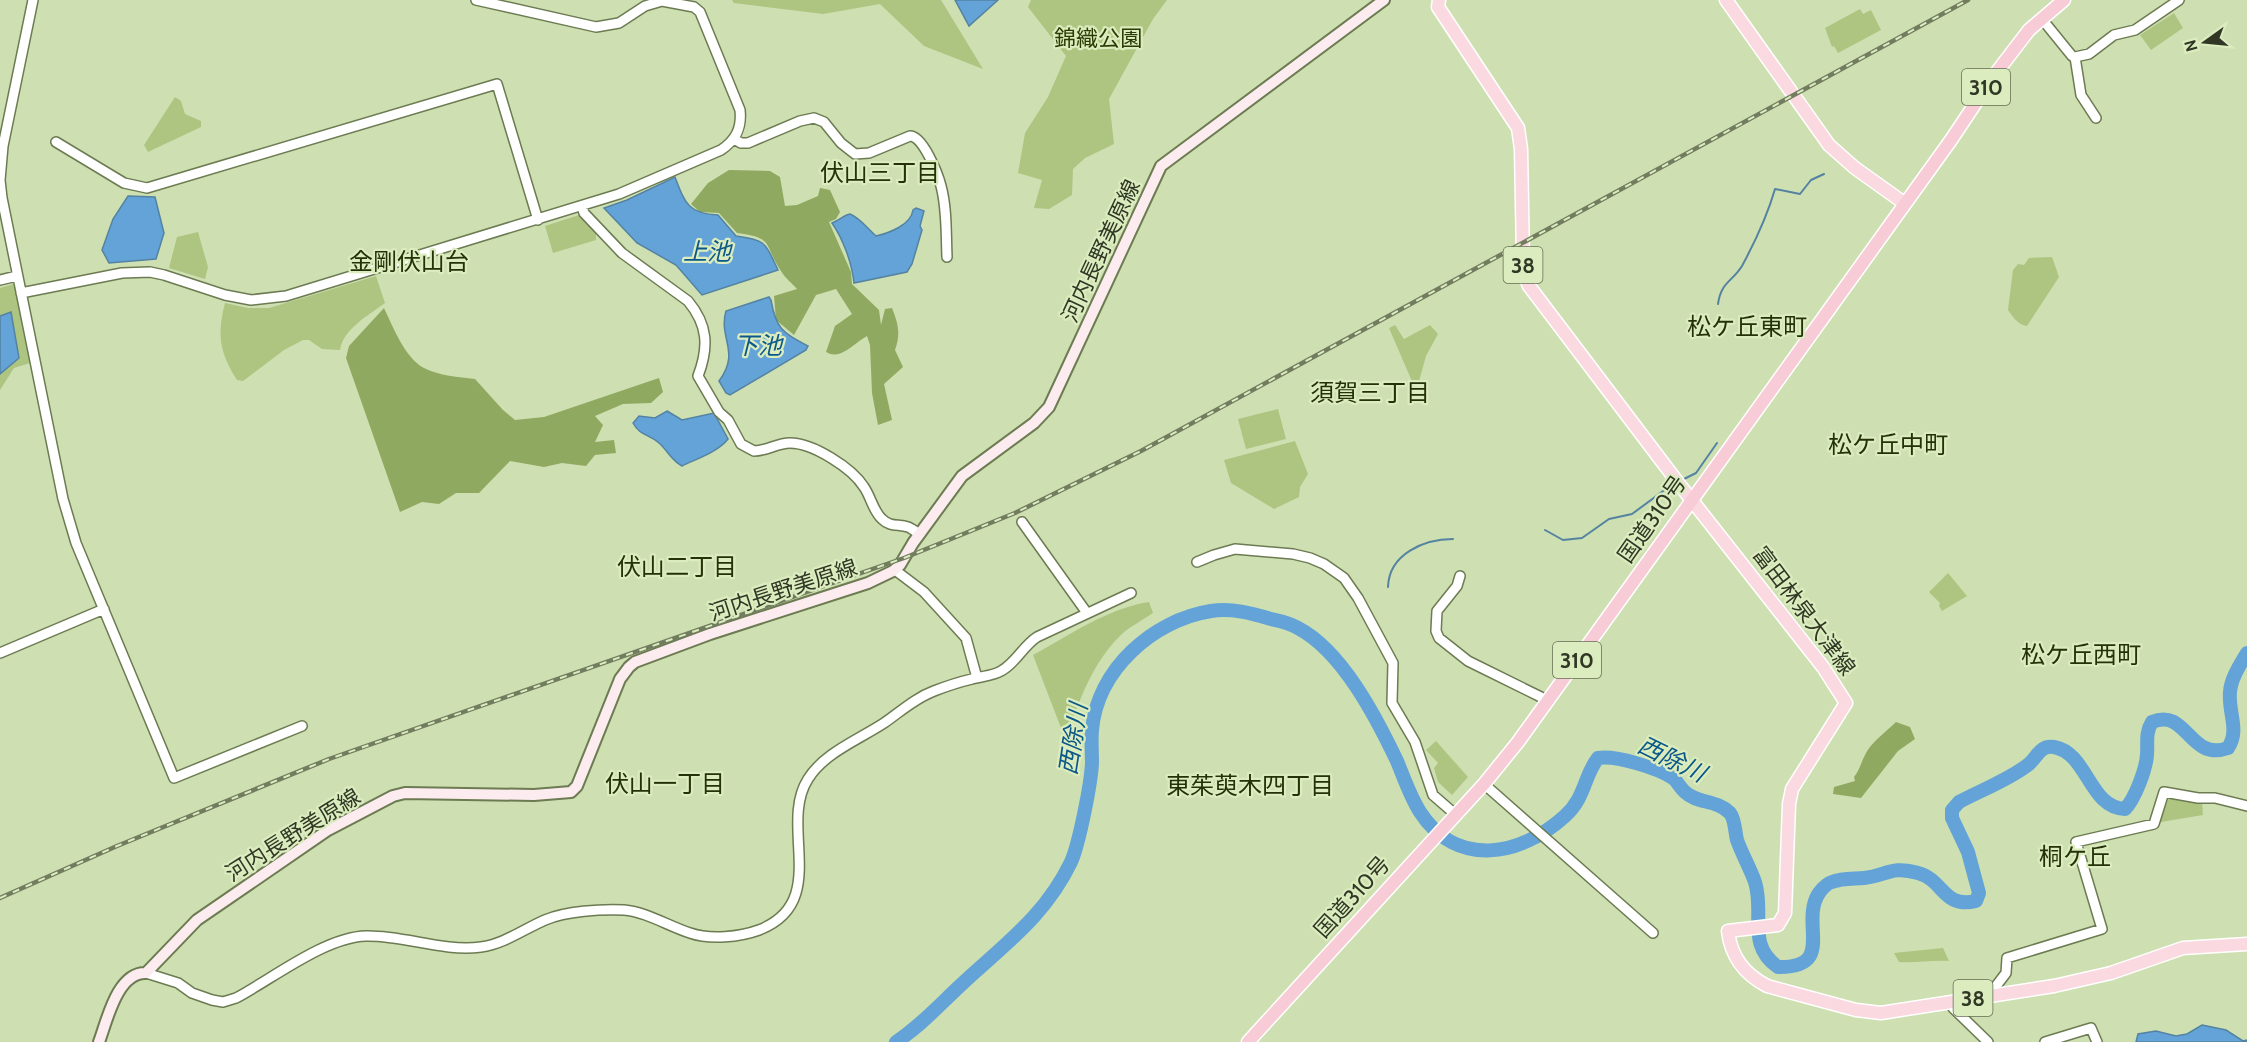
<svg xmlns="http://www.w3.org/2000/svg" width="2247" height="1042" font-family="Cabin,'Noto Sans JP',sans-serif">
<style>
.green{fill:#adc581}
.forest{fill:#90a961}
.water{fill:#63a3d7;stroke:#5483a2;stroke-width:1.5}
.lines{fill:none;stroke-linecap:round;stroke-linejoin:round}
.stream{stroke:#5483a2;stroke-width:2}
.river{stroke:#63a3d7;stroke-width:14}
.tertiary-casing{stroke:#6c7b52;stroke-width:12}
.secondary-casing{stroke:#6c7b52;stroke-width:14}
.primary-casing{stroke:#fff;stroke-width:15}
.trunk-casing{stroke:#fff;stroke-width:15}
.tertiary{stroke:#fff;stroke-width:9}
.secondary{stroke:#fcecef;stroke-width:10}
.primary{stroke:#fad9e0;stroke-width:12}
.trunk{stroke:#f8ccd6;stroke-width:12}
.rail-casing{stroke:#727c5f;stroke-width:4.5}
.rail{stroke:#dbecbe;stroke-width:2;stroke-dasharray:7;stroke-linecap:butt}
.labels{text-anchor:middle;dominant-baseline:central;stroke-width:4.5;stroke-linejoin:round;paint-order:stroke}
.shield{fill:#dbecbe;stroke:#646d53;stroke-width:1.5}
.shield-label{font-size:21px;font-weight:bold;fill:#313725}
.park-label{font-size:22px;fill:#2c3b03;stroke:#dbecbe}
.street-label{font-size:22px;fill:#313725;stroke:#dbecbe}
.neighbourhood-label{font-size:24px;fill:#253108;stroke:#dbecbe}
.water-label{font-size:24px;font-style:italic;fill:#0a5788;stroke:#dbecbe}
</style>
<rect width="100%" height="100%" fill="#cedfb1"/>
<path class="green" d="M732 0H941L983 69 924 46 880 4 823 14 734 3Z
M1031 0H1167L1153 19 1109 99 1114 144 1085 158 1073 169 1072 195 1049 209 1034 208 1042 180 1018 173 1025 133 1048 97 1066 56 1028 7Z
M1860 9 1863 14 1871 10 1881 30 1838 53 1834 46 1832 47 1825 28Z
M2174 13 2183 28 2151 50 2140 35Z
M175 97 181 101 185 114 201 121V127L148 152 144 145Z
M579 215 596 232V240L553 253 545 226Z
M198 232 208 267 205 279 169 268 177 237Z
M2052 257 2059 277 2027 326C2018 325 2013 317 2008 310L2013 270 2018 264 2024 265 2029 258Z
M376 276 385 303C369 315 343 329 340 350L322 349 309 340H303L284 350 243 381 237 380C219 352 217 334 225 303L248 308H269Z
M14 284 30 363 14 368 0 390V288Z
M1395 325 1404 339 1430 325 1438 334 1426 356 1418 385 1414 386 1389 328Z
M1278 409 1286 439 1246 449 1238 419Z
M1295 441 1308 474 1300 487 1299 497 1274 509 1231 483 1224 460Z
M1948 573 1967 596 1942 611 1939 606 1940 603 1929 592Z
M1149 602 1153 613C1143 620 1131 626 1122 634 1093 661 1077 704 1066 741L1033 655C1070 635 1108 608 1149 602Z
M1436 741 1468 777 1452 795 1438 782 1434 768 1438 763 1426 750Z
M2171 798 2202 802 2203 815 2161 822 2160 820 2168 800Z
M1943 948 1949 961C1932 960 1916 963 1899 962L1894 953Z"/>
<path class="forest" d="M729 170 770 171 780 177 785 206 797 205 818 196 820 188 830 190 840 212 836 219 829 222 851 272 852 284 879 310 881 325 885 309 892 308C898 323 901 334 895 350L903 367 884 384 892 420 878 425 872 393 870 345 867 336C854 343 841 361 826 352L835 326 852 314 836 289 816 295 794 335 776 320 774 296 797 289C792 283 785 278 781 271 763 245 776 238 737 233L719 213 700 212 691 204 708 183Z
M384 308C393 327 405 358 424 368 440 376 458 377 475 379L503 410 515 420 544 417 659 378 663 392 651 403 623 404 595 416 603 425 595 442 614 440 616 453 595 455 586 466 562 463 544 467 510 461 479 493H456L439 504 422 502 400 512 346 358 349 346Z
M1896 722 1910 727 1915 739 1898 751 1861 798 1833 794 1834 787 1855 781 1854 777C1860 770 1861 762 1865 755 1871 742 1886 732 1896 722Z"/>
<path class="water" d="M955 0H998L969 26Z
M675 177C685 203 688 214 718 215L736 236C767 240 765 243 778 270L702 295 676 265 637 243 604 208 627 200Z
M128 196 155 197 164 233 156 259 109 263 102 250 113 219Z
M916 208 924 211 920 226 922 230 912 264 907 272 854 283C852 263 843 239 832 223 840 220 844 215 850 214 860 218 867 228 876 236 889 233 911 225 913 210Z
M769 297 771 300C776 329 782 332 808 346L806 350 730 395 726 393 719 381C741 352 718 338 726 311Z
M11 312 19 358 0 374V316Z
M667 411 682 420 714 413 728 439C718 452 696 459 682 466 671 460 668 451 659 443 648 433 641 437 633 423L639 416 655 418Z
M2202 1025 2226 1030 2243 1041 2247 1040V1042H2136L2138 1034 2156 1031 2176 1036 2187 1034Z"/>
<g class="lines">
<path class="stream" d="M1718 304C1721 282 1732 282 1742 266 1756 240 1767 217 1775 189L1800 194 1811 180 1824 174
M1682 480 1696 473 1717 443
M1545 530 1563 540 1582 538 1609 519 1632 514 1674 483
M1388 587C1389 554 1424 539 1453 539"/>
<path class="river" d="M896 1042C922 1025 941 1003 963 983 1005 944 1045 916 1071 862 1079 844 1091 784 1092 763 1092 752 1091 741 1092 730 1097 670 1153 620 1211 611 1232 608 1251 613 1271 619 1280 621 1290 623 1298 628 1342 651 1376 717 1397 761 1404 778 1410 796 1420 812 1457 869 1521 856 1565 816 1586 797 1584 775 1598 758 1616 755 1657 768 1673 778 1678 782 1680 788 1685 792 1697 804 1716 799 1730 813 1735 819 1735 832 1737 840 1742 854 1750 868 1755 882 1765 914 1746 945 1778 967 1837 968 1799 923 1819 893 1822 889 1827 883 1832 882 1842 878 1854 879 1864 878 1886 876 1891 865 1918 873 1944 880 1943 909 1976 901L1979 893 1968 852 1952 818V810L1959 802C1981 790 2009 780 2029 764 2038 756 2040 745 2054 747 2088 753 2089 808 2125 809 2135 799 2146 769 2147 755 2148 743 2145 733 2152 722 2187 707 2189 762 2228 748 2240 730 2228 713 2230 692 2231 678 2240 665 2247 653"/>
<g class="tertiary-casing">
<path id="tertiary" d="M33 0 3 146 0 180 2 198 63 499 76 543 174 778 302 726
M2042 19 2072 56 2075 57 2081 95 2096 118
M2075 57 2089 54 2114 35 2135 30 2179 0
M734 139 741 143H748L800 121 814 118 824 122 841 143 855 154 869 153 910 136C923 136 938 174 941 186 947 208 946 234 947 257
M56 142 124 183 147 188 497 84 538 220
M582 206 584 213 622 253 688 301C708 325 709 347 698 376L719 412 728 420 741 444 754 451C767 451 777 443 790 443 813 443 852 468 864 487 871 497 873 511 882 519 890 527 898 524 908 527 911 528 916 532 920 534
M0 280 17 276
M21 293 122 273 150 272 164 275 225 295 251 300 286 296 619 194 721 150C736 140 742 128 740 110L700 12 694 7 662 1 645 6 619 23 596 27 476 0
M1022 522 1087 613
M1197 562 1214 555 1235 549 1293 554 1310 558 1324 564 1344 578 1358 598 1393 663 1392 703 1415 742 1433 795 1456 815
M895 570 924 592 966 638 977 678
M1460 576 1457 586 1437 611 1436 631 1439 638 1468 661 1547 700
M0 653 104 609
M1484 784 1653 933
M146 973 178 983 192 993 212 1000 223 1002 236 998C272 979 325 937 366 936 404 935 442 952 481 947 504 944 524 929 545 920 566 911 601 909 624 910 647 912 668 926 690 933 710 940 740 937 759 930 831 902 778 826 808 779 824 753 858 740 884 723 900 712 915 698 934 691 947 686 959 682 972 679 982 676 993 676 1001 671 1016 663 1023 646 1037 637L1131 593
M1990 994 2006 973 2007 958 2102 929 2076 842 2154 824 2164 792 2198 798H2215L2247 806
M1952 1002 1953 1008 1988 1042
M2045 1042 2091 1028 2097 1042"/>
</g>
<g class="secondary-casing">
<path id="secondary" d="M99 1042C107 1021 117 972 146 973L197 920 328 830 393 796 405 793 534 795 571 792 577 786 620 679 629 667 635 662 710 634 868 583 893 571 900 565 913 543 962 476 1034 423 1049 407 1161 166 1384 0"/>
</g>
<g class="primary-casing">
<path id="primary" d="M1439 0 1438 7 1518 128 1521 149 1523 259 1525 276 1529 286 1679 484 1823 667 1846 703 1792 789 1789 804 1785 913 1778 925 1728 931C1731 957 1744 974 1767 986L1856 1010 1881 1013 2054 986 2111 973 2183 948 2247 944
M1726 0 1829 145 1855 168 1904 203"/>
</g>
<g class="trunk-casing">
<path id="trunk" d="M1248 1042 1484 784 1518 742 1951 140 1993 77 2029 30 2064 0"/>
</g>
<use href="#tertiary" class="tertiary"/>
<use href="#secondary" class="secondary"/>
<use href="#primary" class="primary"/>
<use href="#trunk" class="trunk"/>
<g class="rail-casing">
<path id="rail" d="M0 898 117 846 329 759 904 558 1015 513 1141 451 1968 0"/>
</g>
<use href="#rail" class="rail"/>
</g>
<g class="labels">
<g class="shield">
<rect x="1962" y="69" width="48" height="36" rx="4.5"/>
<rect x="1503.5" y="247" width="39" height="36" rx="4.5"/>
<rect x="1553" y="642" width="48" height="36" rx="4.5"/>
<rect x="1953.5" y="980" width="39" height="36" rx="4.5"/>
</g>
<g class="shield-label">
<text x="1986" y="87">310</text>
<text x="1523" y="265">38</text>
<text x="1577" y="660">310</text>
<text x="1973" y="998">38</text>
</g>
<g class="park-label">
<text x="1098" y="38">錦織公園</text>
</g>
<g class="street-label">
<text transform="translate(1101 251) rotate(-65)">河内長野美原線</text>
<text transform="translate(1652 519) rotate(-55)">国道310号</text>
<text transform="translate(783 590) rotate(-18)">河内長野美原線</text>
<text transform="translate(1804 611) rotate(53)">富田林泉大津線</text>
<text transform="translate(293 835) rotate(-32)">河内長野美原線</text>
<text transform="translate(1352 897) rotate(-48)">国道310号</text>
</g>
<g class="neighbourhood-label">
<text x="880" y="172">伏山三丁目</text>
<text x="409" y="261">金剛伏山台</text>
<text x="1747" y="326">松ケ丘東町</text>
<text x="1370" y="392">須賀三丁目</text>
<text x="1888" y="444">松ケ丘中町</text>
<text x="677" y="566">伏山二丁目</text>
<text x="2081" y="654">松ケ丘西町</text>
<text x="665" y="783">伏山一丁目</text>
<text x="1250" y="785">東茱萸木四丁目</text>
<text x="2075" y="856">桐ケ丘</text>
</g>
<g class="water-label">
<text x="707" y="251">上池</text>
<text x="758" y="345">下池</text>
<text transform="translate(1073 739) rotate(-81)">西除川</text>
<text transform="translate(1672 759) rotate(26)">西除川</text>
</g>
</g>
<g transform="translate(2205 42) rotate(255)" stroke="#dbecbe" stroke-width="4.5" paint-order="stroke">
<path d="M0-4.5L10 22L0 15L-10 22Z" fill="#313725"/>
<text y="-9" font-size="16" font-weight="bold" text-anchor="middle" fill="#313725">N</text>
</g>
</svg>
